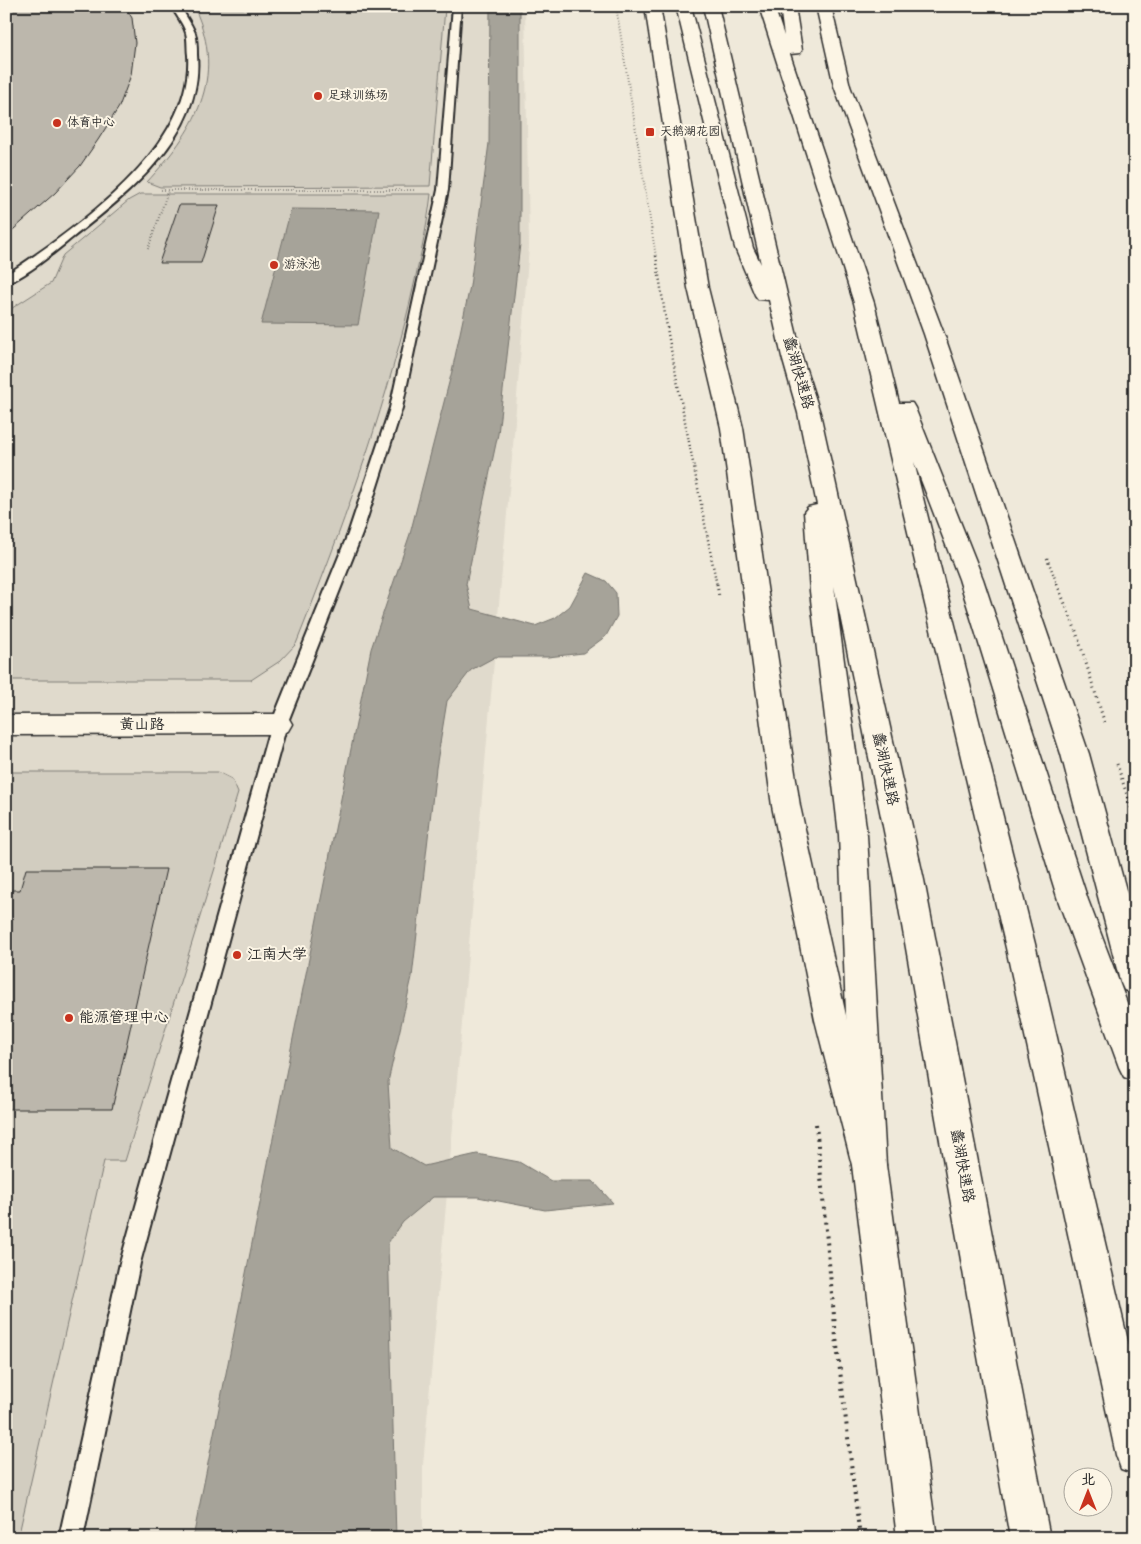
<svg xmlns="http://www.w3.org/2000/svg" width="1141" height="1544" font-family="Mynerve,'LXGW WenKai TC',sans-serif">
<style>
.built{fill:#e0dacc}
.green{fill:#d2cdc0;stroke:#7e7c76}
.water{fill:#a6a399;stroke:#75736d}
.building{fill:#bcb7ac;stroke:#2b2b2b}
.lines{fill:none;stroke-linecap:round;stroke-linejoin:round}
.service-casing{stroke:#2b2b2b;stroke-width:4}
.minor-casing{stroke:#2b2b2b;stroke-width:3}
.primary-casing{stroke:#2b2b2b;stroke-width:3}
.trunk-casing{stroke:#2b2b2b;stroke-width:3}
.path-far3{stroke:#2b2b2b;stroke-width:2;stroke-dasharray:0.5 2.5;stroke-linecap:butt}
.path-far2{stroke:#2b2b2b;stroke-width:2.5;stroke-dasharray:1 3;stroke-linecap:butt}
.path-far1{stroke:#2b2b2b;stroke-width:3;stroke-dasharray:1 4;stroke-linecap:butt}
.path{stroke:#2b2b2b;stroke-width:4;stroke-dasharray:2 5;stroke-linecap:butt}
.service{fill:#fcf5e5;fill-rule:evenodd}
.minor{fill:#fcf5e5;fill-rule:evenodd}
.primary{fill:#fcf5e5;fill-rule:evenodd}
.trunk{fill:#fcf5e5;fill-rule:evenodd}
.poi-dot{fill:#c8321e;stroke:#fcf5e5;stroke-width:2}
.labels{text-anchor:middle;dominant-baseline:central;stroke-width:4;stroke-linejoin:round;paint-order:stroke}
.far-poi-label{font-size:12px;fill:#2b2b2b;stroke:#fcf5e5;text-anchor:start}
.street-label{font-size:15px;fill:#2b2b2b;stroke:#fcf5e5}
.poi-label{font-size:15px;fill:#2b2b2b;stroke:#fcf5e5;text-anchor:start}
</style>
<rect width="100%" height="100%" fill="#efe9da"/>
<filter id="ink" filterUnits="userSpaceOnUse"><feTurbulence type="fractalNoise" baseFrequency=".02" numOctaves="2"/><feDisplacementMap in="SourceGraphic" scale="10" xChannelSelector="R" yChannelSelector="G"/><feConvolveMatrix kernelMatrix="1 2 1 2 8 2 1 2 1" color-interpolation-filters="sRGB"/></filter>
<g filter="url(#ink)">
<path class="built" d="M6 6H525L529 246 513 446 423 1465V1538H6Z"/>
<path class="green" d="M445 8 430 186 160 187 147 182C194 131 227 79 195 9Z
M140 194H431C427 230 418 266 410 302 382 419 341 532 296 644L280 661 251 680H6V312L51 283 63 255 129 200Z
M6 772H218L232 779 238 793 125 1161H104L18 1538H6Z"/>
<path class="water" d="M490 6H520V244L498 434 466 584 472 609 535 626 555 618 570 606 588 573 606 581 616 593 617 616 606 636 583 653 548 657H495L471 670 447 701 436 768 412 977 388 1082 392 1148 424 1166 477 1154 519 1162 551 1181H593L613 1203 545 1210 478 1197H433L403 1222 388 1243 396 1538H193L371 649 410 534 452 371 470 286 489 143Z
M291 209 379 210 358 325 261 324Z"/>
<path class="building" d="M6 6H125L132 18 135 43 131 75 119 107 98 140 80 166 55 193 6 236Z
M179 205H219L201 263H159Z
M26 869H166L112 1109H6V890H20Z"/>
<g class="lines">
<g class="service-casing">
<path id="service" d="M171 6H180C185 15 191 23 195 33 197 40 197 48 197 55 204 135 128 194 72 238 57 250 23 279 6 283V275C75 229 194 148 188 55 187 48 188 40 186 33 183 23 176 15 171 6Z
M453 6H461L448 190 402 408 362 534 287 724 140 1263 83 1538H59L120 1263 271 724 348 534 390 408 438 190Z"/>
</g>
<g class="minor-casing">
<path id="minor" d="M279 714 288 717 292 724 288 731 279 734 6 735V715Z"/>
</g>
<g class="primary-casing">
<path id="primary" d="M645 6H660L708 288 743 428 800 806 847 1020 886 1165 937 1538H897L852 1165 815 1020 772 806 721 428 688 288Z
M816 6H831L850 86 944 334 1089 754 1135 923V994L1124 990 1120 981 1061 754 924 334 834 86Z"/>
</g>
<g class="trunk-casing">
<path id="trunk" d="M676 6H691L753 248 761 264 703 6H718L802 357 820 413 924 880 1050 1538H1010L894 880 834 586 867 835 886 1165 881 1176 869 1181 857 1176 852 1165 839 835 810 591 804 512 808 507 817 505 798 413 782 357 769 300 758 299 755 295 735 248Z
M759 6H774L784 36 780 6H795L802 50 800 53 790 54 874 303 899 403H912L915 408 983 579 1088 900 1135 1024V1081L1124 1077 1119 1067 1058 900 959 579 914 462 1036 948 1135 1371V1474L1121 1469 1116 1455 1006 948 854 303Z"/>
</g>
<path class="path-far3" d="M616 6 656 257
M161 190H415
M148 249 168 191"/>
<path class="path-far2" d="M656 256 668 334 717 586
M1047 558 1058 586"/>
<path class="path-far1" d="M717 584 719 597
M1057 584 1076 631 1105 724
M1117 764 1135 820"/>
<path class="path" d="M816 1124 836 1337 860 1538"/>
<use href="#service" class="service"/>
<use href="#minor" class="minor"/>
<use href="#primary" class="primary"/>
<use href="#trunk" class="trunk"/>
</g>
</g>
<g class="poi-dot">
<circle cx="318" cy="96" r="5"/>
<circle cx="57" cy="123" r="5"/>
<rect x="645" y="127" width="10" height="10" rx="2.5"/>
<circle cx="274" cy="265" r="5"/>
<circle cx="237" cy="955" r="5"/>
<circle cx="69" cy="1018" r="5"/>
</g>
<g class="labels">
<g class="far-poi-label">
<text x="328" y="96">足球训练场</text>
<text x="67" y="123">体育中心</text>
<text x="660" y="132">天鹅湖花园</text>
<text x="284" y="265">游泳池</text>
</g>
<g class="street-label">
<text transform="translate(798 373) rotate(74)">蠡湖快速路</text>
<text x="142" y="725">黄山路</text>
<text transform="translate(885 769) rotate(78)">蠡湖快速路</text>
<text transform="translate(962 1166) rotate(80)">蠡湖快速路</text>
</g>
<g class="poi-label">
<text x="247" y="955">江南大学</text>
<text x="79" y="1018">能源管理中心</text>
</g>
</g>
<rect width="1141" height="1544" fill="none" stroke="#fcf5e5" stroke-width="25"/>
<rect x="12" y="12" width="1116" height="1519" fill="none" stroke="#2b2b2b" stroke-width="2" filter="url(#ink)"/>
<g transform="translate(1088 1492)"><circle r="24" fill="#fcf5e5" stroke="#a8a49b"/>
<path d="M0-4L9 19L0 12L-9 19Z" fill="#c8321e"/>
<text y="-8" font-size="14" font-weight="bold" text-anchor="middle" fill="#2b2b2b">北</text>
</g>
</svg>
